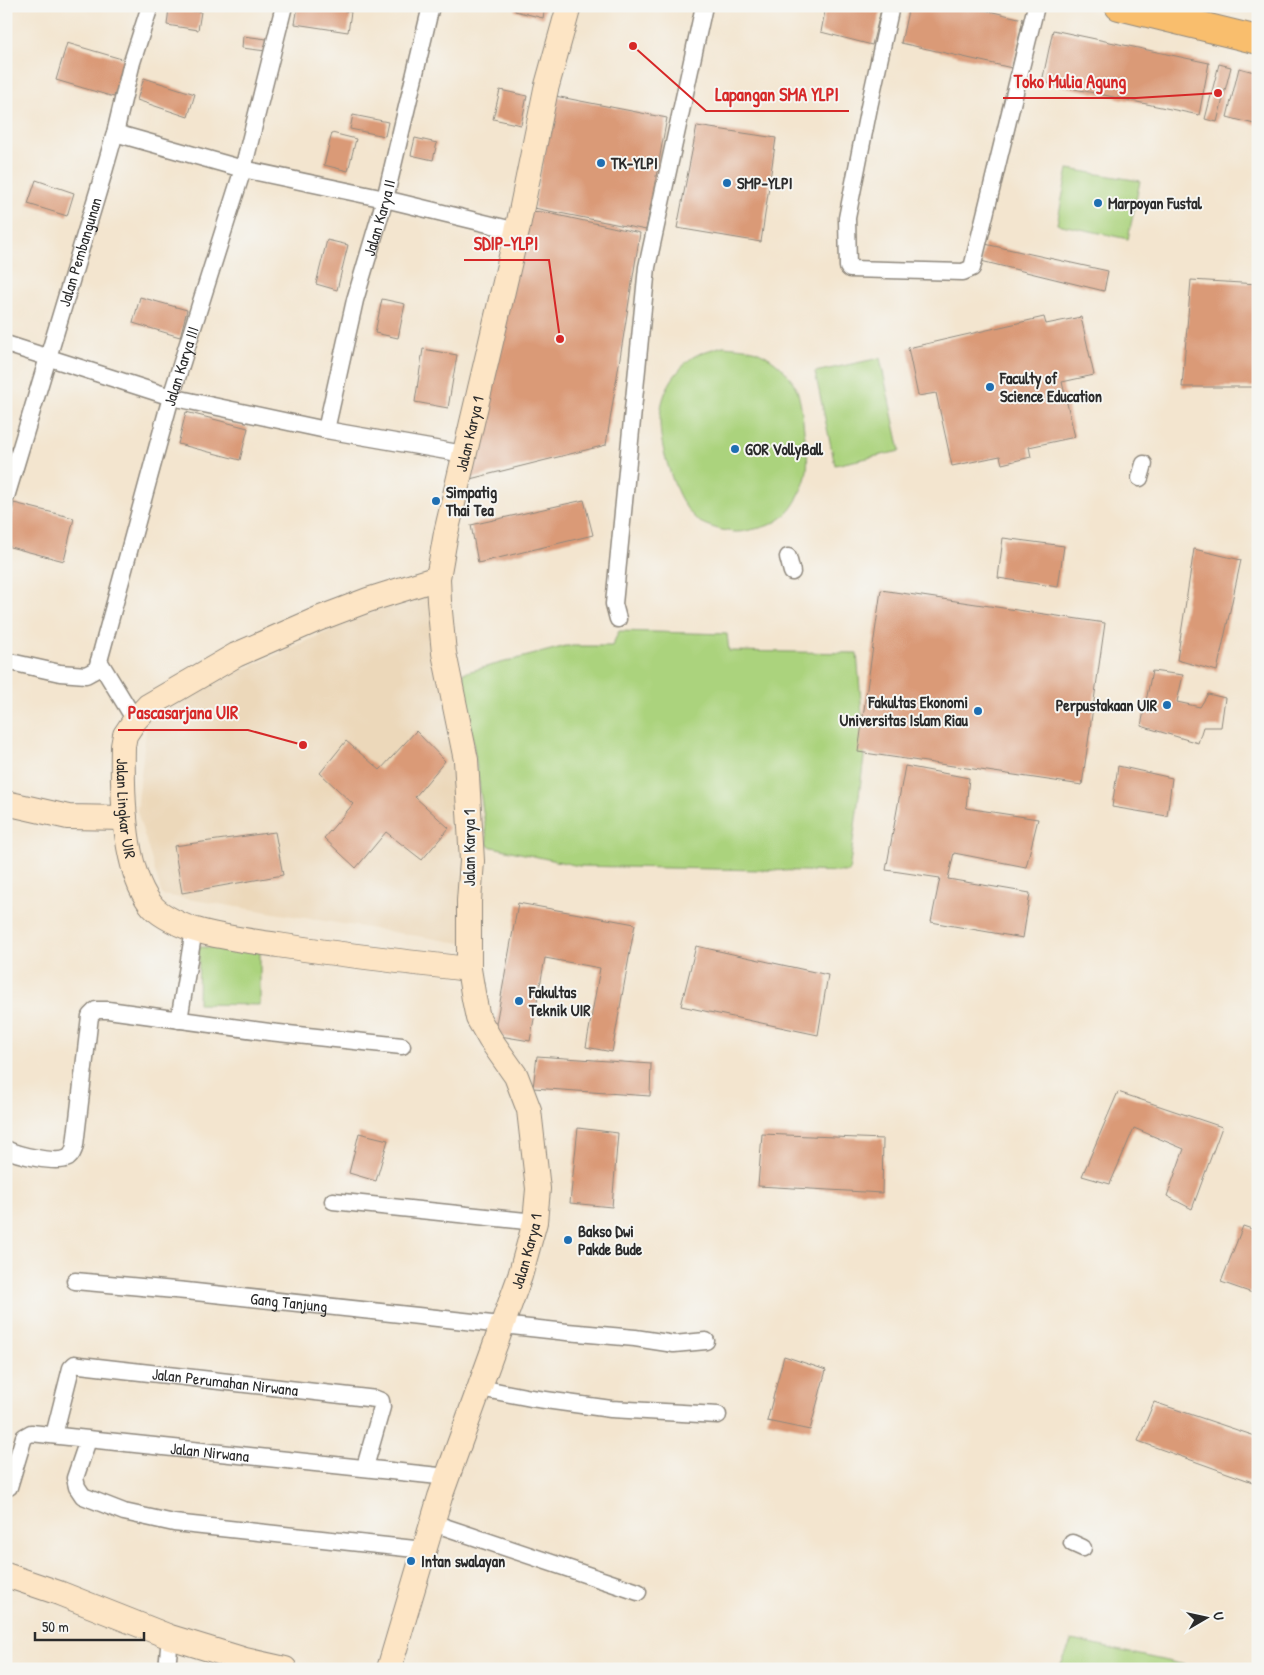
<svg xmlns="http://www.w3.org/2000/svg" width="1264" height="1675" font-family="'Patrick Hand',sans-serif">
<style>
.built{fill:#ecd8ba}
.green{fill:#abd37d;stroke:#6b7f54}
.building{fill:#da9a77}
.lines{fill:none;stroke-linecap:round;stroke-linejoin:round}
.street-casing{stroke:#8f887d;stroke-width:19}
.secondary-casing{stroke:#8f887d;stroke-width:26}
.highway-casing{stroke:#8f887d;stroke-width:30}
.street{stroke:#fff;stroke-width:16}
.secondary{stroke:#fde5c5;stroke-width:24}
.highway{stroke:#f9be6d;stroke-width:28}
.poi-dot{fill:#1f6fb2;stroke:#f6f6f2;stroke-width:2}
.labels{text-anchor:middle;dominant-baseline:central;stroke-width:4;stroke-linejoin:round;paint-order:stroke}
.poi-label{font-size:16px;font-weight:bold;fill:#2b2b2b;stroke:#f6f6f2;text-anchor:start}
.street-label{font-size:16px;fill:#2b2b2b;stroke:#f6f6f2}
.leader{fill:none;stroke:#d62828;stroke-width:2}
.callout-dot{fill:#d62828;stroke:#f6f6f2;stroke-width:2}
.callout-label{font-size:18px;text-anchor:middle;font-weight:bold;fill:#d62828;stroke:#f6f6f2;stroke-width:4;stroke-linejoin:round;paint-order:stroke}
</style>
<rect width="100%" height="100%" fill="#f6f6f2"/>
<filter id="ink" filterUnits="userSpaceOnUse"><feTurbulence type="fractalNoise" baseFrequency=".02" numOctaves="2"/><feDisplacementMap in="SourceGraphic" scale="10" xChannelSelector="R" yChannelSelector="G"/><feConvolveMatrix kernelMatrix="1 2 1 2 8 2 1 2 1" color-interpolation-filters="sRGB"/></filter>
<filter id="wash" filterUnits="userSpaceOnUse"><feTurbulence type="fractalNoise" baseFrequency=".0096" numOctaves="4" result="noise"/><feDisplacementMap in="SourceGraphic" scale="20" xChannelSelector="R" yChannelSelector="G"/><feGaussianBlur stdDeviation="1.12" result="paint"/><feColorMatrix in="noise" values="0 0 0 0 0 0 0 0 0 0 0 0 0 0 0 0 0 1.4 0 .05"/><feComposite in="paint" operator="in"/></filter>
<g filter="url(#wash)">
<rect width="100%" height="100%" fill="#f3e5cf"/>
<path class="built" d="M430 586 468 777 467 944 162 895 137 811 148 712Z"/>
<path class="green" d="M1068 169 1140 181 1128 239 1057 224Z
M723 346C733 347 744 347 753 350 772 356 792 374 798 393 801 405 803 418 804 431 807 447 810 468 804 483 795 508 783 524 755 529 749 530 743 532 737 532 726 532 709 527 700 522 686 513 676 490 671 475 659 440 652 405 676 374 681 368 687 360 695 356 703 351 714 349 723 346Z
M880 358 900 451 835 465 815 372Z
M619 631 727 634 729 651 857 653 865 750 849 872 579 866 488 846 463 673 566 646H612Z
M199 947 260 948V1005L198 1004Z
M1072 1640 1203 1669H1059Z"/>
<g id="blocks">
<path class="building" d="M298 6H316L351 12 348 32 295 24Z
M516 6H545L543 18 515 11Z
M826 6H882L872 45 821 32Z
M909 6H967L1023 19 1012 68 901 43Z
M169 8 201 12 198 30 167 25Z
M1053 30 1209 63 1199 115 1042 82Z
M243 36 267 39 266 51 242 48Z
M67 43 125 60 114 97 56 80Z
M1219 64 1231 67 1217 122 1205 119Z
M1239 68 1258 73V125L1227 117Z
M144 78 195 94 188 117 137 100Z
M500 90 527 96 521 125 493 119Z
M555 96 667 118 646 230 534 208Z
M353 115 388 122 385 136 350 129Z
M697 126 776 138 761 242 677 228Z
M332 133 356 139 348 171 324 165Z
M415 138 437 143 433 160 411 155Z
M36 180 74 193 67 216 28 204Z
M528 211 543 212 640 233 606 445 462 481Z
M327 240 348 245 337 290 316 284Z
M985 244 1108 271 1104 291 981 261Z
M1191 280 1258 284V387H1182Z
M140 297 187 310 180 337 133 323Z
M382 299 405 304 398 338 375 333Z
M1044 317 1046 324 1081 317 1094 375 1062 382 1075 437 1029 447 1031 457 1002 464 1000 456 952 466 936 393 918 396 908 348Z
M423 349 457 355 448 408 415 402Z
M186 412 248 428 240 460 178 444Z
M584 500 593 535 478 563 471 525Z
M14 503 74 518 64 561 6 546V535Z
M1003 538 1064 546 1058 587 998 578Z
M1194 549 1241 560 1217 671 1177 660Z
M881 590 1105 623 1082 785 858 752Z
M1152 671 1183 675 1177 702 1200 707 1208 694 1225 698 1221 727H1203L1198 743 1141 726Z
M416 731 445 761 415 797 449 828 422 860 386 832 356 868 324 838 353 804 320 773 346 741 380 770Z
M905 766 969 778 966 808 1038 819 1026 867 954 853 948 879 1030 893 1023 938 931 922 940 878 886 870Z
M1118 766 1172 778 1167 816 1112 807Z
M275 832 283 875 182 893 174 846Z
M518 903 635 924 612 1052 586 1047 600 968 545 958 530 1041 494 1035Z
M696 946 828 975 818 1035 681 1006Z
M537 1056 651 1064 650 1096 533 1088Z
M1118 1092 1222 1127 1192 1209 1167 1196 1184 1149 1134 1128 1110 1184 1082 1176Z
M578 1128 618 1133 612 1207 570 1203Z
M359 1133 388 1140 376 1181 349 1173Z
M762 1134 883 1139 882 1193 758 1186Z
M1243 1226 1258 1231V1295L1221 1282Z
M784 1356 826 1370 810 1430 767 1421Z
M1154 1402 1258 1437V1484L1138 1441Z"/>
</g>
</g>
<g filter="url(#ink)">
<use href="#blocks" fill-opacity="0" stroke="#8f887d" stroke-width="1"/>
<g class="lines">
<g class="street-casing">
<g id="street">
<path d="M891 6 869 107 847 218 848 267 850 269 963 272 972 268 1036 6"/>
<path d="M115 133 243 169 385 199 517 231"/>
<path d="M6 344 171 397 326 430 464 454"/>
<path id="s1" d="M326 430 355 300 385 199 431 6"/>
<path d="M1140 478 1144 464"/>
<path id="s2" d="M6 497 103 175 115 133 132 62 150 6"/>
<path d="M788 557 792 572"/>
<path d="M618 619 614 604 647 267 704 6"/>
<path d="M6 661 60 673 86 675 97 669 99 661"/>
<path id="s3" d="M135 720 99 661 171 397 243 169 284 6"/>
<path d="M179 1020 194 930"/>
<path d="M6 1149C17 1155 56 1164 68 1158 72 1155 74 1150 75 1145L90 1016 96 1010H108L269 1032 402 1046"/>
<path d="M333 1201 535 1222"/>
<path id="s4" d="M75 1281 186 1291 567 1332 635 1338 674 1344 706 1341"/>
<path d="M480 1388 531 1398 611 1409 718 1415"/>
<path id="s5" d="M54 1435 71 1368 75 1364 80 1365 376 1399 381 1401 382 1407 365 1467"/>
<path d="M88 1440 75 1478 77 1487 83 1496 124 1512 174 1523 424 1550"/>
<path id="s6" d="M9 1487 24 1437 31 1433 448 1477"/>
<path d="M433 1523 638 1592"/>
<path d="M1072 1543 1083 1548"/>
<path d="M167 1669 170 1637"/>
</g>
</g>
<g class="secondary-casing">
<g id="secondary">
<path id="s7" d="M438 578 368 600 318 619 236 655 148 706 135 720 125 735 123 746C122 790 123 873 153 907 161 916 184 927 196 930 222 938 250 941 278 945 341 955 405 962 469 969"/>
<path d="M6 803 68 817 125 818"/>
<path d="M6 1575 59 1593 170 1637 245 1660 285 1669"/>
<path id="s8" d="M389 1669 440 1497 520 1276 535 1222 538 1189 529 1110 516 1076 490 1039 478 1018 474 999 469 969V901L472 861 466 760 444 653 439 601 438 578 446 533 517 231 546 89 569 6"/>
</g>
</g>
<g class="highway-casing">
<path id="highway" d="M1119 6 1258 40"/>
</g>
<use href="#street" class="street"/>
<use href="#secondary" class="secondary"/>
<use href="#highway" class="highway"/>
</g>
</g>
<g class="poi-dot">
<circle cx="601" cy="163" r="5"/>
<circle cx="727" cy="183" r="5"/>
<circle cx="1098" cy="203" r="5"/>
<circle cx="990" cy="387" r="5"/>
<circle cx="735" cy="449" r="5"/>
<circle cx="436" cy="501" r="5"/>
<circle cx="1167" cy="705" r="5"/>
<circle cx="978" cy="711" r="5"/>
<circle cx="519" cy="1001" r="5"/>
<circle cx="568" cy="1240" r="5"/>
<circle cx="411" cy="1561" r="5"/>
</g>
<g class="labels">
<g class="poi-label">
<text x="611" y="163">TK-YLPI</text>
<text x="737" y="183">SMP-YLPI</text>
<text x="1108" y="203">Marpoyan Fustal</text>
<text x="1000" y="378">Faculty of<tspan x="1000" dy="18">Science Education</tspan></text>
<text x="745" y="449">GOR VollyBall</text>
<text x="446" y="492">Simpatig<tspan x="446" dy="18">Thai Tea</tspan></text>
<text x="968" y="702" text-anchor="end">Fakultas Ekonomi<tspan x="968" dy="18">Universitas Islam Riau</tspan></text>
<text x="1157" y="705" text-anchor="end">Perpustakaan UIR</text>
<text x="529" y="992">Fakultas<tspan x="529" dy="18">Teknik UIR</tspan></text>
<text x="578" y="1231">Bakso Dwi<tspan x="578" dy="18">Pakde Bude</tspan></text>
<text x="421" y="1561">Intan swalayan</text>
</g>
<g class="street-label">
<text stroke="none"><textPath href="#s1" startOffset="219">Jalan Karya II</textPath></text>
<text stroke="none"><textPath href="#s2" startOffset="256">Jalan Pembangunan</textPath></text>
<text stroke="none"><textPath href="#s3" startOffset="375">Jalan Karya III</textPath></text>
<text stroke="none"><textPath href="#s8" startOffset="1280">Jalan Karya 1</textPath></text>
<text stroke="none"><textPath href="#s7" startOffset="429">Jalan Lingkar UIR</textPath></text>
<text transform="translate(469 848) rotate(-90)">Jalan Karya 1</text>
<text stroke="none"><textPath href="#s8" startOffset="440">Jalan Karya 1</textPath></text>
<text stroke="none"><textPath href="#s4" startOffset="215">Gang Tanjung</textPath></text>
<text stroke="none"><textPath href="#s5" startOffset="226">Jalan Perumahan Nirwana</textPath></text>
<text stroke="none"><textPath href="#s6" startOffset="240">Jalan Nirwana</textPath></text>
</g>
</g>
<path class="leader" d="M1218 93L1136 98H1003M633 46L706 111H849M560 339L549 260H464M303 745L248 730H118"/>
<g class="callout-dot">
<circle cx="1218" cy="93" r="5"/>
<circle cx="633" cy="46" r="5"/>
<circle cx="560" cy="339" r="5"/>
<circle cx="303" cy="745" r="5"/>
</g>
<g class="callout-label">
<text x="1070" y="88">Toko Mulia Agung</text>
<text x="777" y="101">Lapangan SMA YLPI</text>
<text x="506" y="250">SDIP-YLPI</text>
<text x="183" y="719">Pascasarjana UIR</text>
</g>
<rect width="1264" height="1675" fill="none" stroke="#f6f6f2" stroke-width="25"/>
<g transform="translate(1206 1618) rotate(81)" stroke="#f6f6f2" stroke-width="4" paint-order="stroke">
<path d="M0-4L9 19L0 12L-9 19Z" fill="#2b2b2b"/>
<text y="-8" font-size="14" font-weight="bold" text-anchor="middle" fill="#2b2b2b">U</text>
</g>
<path d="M35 1632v8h109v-8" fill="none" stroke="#2b2b2b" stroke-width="2.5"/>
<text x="42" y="1632" font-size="15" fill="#2b2b2b" stroke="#f6f6f2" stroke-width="4" paint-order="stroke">50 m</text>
</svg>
